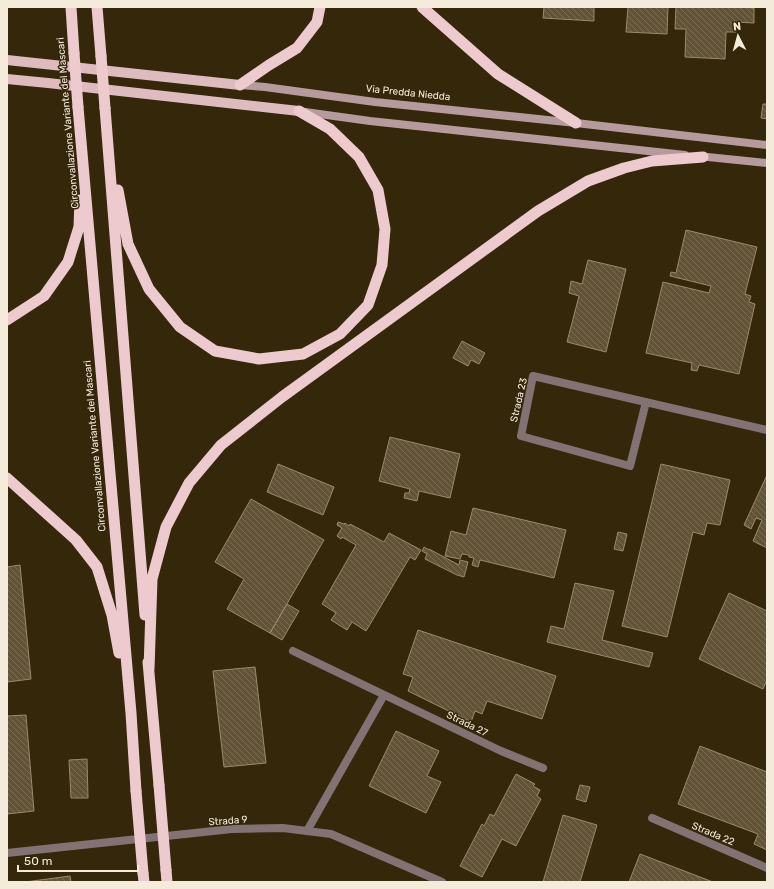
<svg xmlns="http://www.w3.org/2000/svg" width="774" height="889" font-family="Rubik,sans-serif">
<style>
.building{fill:url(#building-back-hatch);stroke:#9b8a6c}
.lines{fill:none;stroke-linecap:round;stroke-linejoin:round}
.minor{stroke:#837274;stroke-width:8}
.tertiary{stroke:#837274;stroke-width:8}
.secondary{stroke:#b69b9e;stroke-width:8}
.primary{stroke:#debbbf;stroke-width:10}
.trunk{stroke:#edcace;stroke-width:11}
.trunk-bridge{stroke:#edcace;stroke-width:11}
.labels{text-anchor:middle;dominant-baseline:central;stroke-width:3;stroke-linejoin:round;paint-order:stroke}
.street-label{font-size:10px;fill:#f5ebdb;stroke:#35270a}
</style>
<defs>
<pattern id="building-back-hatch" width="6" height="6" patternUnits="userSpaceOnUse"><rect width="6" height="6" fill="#635336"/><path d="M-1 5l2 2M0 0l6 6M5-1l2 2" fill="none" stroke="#7a6c52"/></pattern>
</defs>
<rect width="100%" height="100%" fill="#35270a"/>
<path class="building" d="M544 7H594V21L543 18Z
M628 7H668L667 34 626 32Z
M676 7H737L754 8V23L736 22V32H726L725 59 685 57 686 29H675Z
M763 104H767V119L761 118Z
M686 230 757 247 745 294 751 296 749 302 755 304 739 374 699 365 697 371 691 370 692 363 646 353 663 282 709 293 711 286 670 276 671 272 676 273Z
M588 260 626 269 606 352 567 342 579 296 569 293 571 281 582 284Z
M462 341 485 353 479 364 471 360 468 366 453 358Z
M390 437 460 454 450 498 419 491 417 501 404 498 405 493H409L410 489 379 481Z
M278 464 334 487 323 515 267 492Z
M661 464 730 480 720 525 707 523 704 535 693 532 667 637 622 626Z
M767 475V548L753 541 762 520 756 518 751 529 744 525Z
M251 499 324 540 270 633 227 609 244 579 215 562Z
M473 508 566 530 554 578 480 560 478 567 472 565 474 558 469 557V555L462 554 460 559 445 556 451 531 466 535Z
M338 522 344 524 345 523 349 526 350 524 384 542 389 533 421 550 415 560 410 557 366 631 352 622 347 630 331 620 336 613 322 604 356 545 342 537 341 539 337 536 342 528 337 525Z
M618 532 627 534 623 551 614 549Z
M424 547 429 550V549L459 565 460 560 468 562 464 577 457 575 425 559 427 554 422 551Z
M20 565 31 679 7 682V567Z
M575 583 614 591 602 640 653 653 649 667 547 642 551 626 564 629Z
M729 593 767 611V680L763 689 699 659Z
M287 604 299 611 282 640 270 633Z
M418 630 556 676 542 719 487 701 482 714 475 711 471 722 408 691 413 677 403 674Z
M255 667 266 763 224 767 213 671Z
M26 715 34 811 7 814V716Z
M396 731 439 751 427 776 441 782 426 813 369 786Z
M700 746 767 772V850L754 844 758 834 678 804Z
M87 759 88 798H71L69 760Z
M516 774 535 784 533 786 540 790 537 796 541 799 516 846 502 839 482 877 460 866 482 824 484 826 490 814 494 816Z
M580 785 590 787 586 802 576 799Z
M563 815 597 825 580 882H543Z
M640 854 713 882H629Z
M70 876 71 882H25Z"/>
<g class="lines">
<path class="minor" d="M646 402 630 466 521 436 533 376 767 430
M293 651 501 751 543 768
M652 818 767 868
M307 831 384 695"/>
<path class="tertiary" d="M7 853 232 829 283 828 331 834 442 882"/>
<path class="secondary" d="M240 85 265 87 375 102 576 123 767 145
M305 112 370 121 685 155
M698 156 767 163"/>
<path class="primary" d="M7 60 240 85
M7 79 48 83 299 111"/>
<path class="trunk" d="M71 7 74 53
M97 7 101 56
M422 7 498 74 576 123
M240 85 269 65 297 48 317 22 320 7
M78 107 131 713 136 791
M105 108 145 615
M118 190 128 244 149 289 180 327 215 351 259 359 303 354 340 334 368 305 382 265 385 229 378 190 359 157 330 129 299 111
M7 320 44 296 68 262 79 227 80 200
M7 478 76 540 97 567 112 615 119 653
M148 662 159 785
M149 669 152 579 166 527 189 483 221 445 282 397 538 211 588 181 624 168 652 161 703 157
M166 870 167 882
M143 873 144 882"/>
<path class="trunk-bridge" d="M74 53 78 107
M101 56 105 108
M159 785 166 870
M136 791 143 873"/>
</g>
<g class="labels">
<g class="street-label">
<text transform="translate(408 93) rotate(6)">Via Predda Niedda</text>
<text transform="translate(68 123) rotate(-95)">Circonvallazione Variante del Mascari</text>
<text transform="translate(519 400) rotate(-77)">Strada 23</text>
<text transform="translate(95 446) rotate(-95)">Circonvallazione Variante del Mascari</text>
<text transform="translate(467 724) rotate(26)">Strada 27</text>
<text transform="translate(228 821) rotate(-4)">Strada 9</text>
<text transform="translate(713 834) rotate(23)">Strada 22</text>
</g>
</g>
<rect width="774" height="889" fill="none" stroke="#f5ebdb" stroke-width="16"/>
<g transform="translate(738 36) rotate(354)" stroke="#35270a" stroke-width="3" paint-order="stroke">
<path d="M0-3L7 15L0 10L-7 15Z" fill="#f5ebdb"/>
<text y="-6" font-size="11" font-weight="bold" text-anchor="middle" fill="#f5ebdb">N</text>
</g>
<path d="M18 865v6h120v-6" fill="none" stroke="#f5ebdb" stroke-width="2"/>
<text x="24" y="865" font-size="12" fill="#f5ebdb" stroke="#35270a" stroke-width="3" paint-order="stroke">50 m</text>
</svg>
